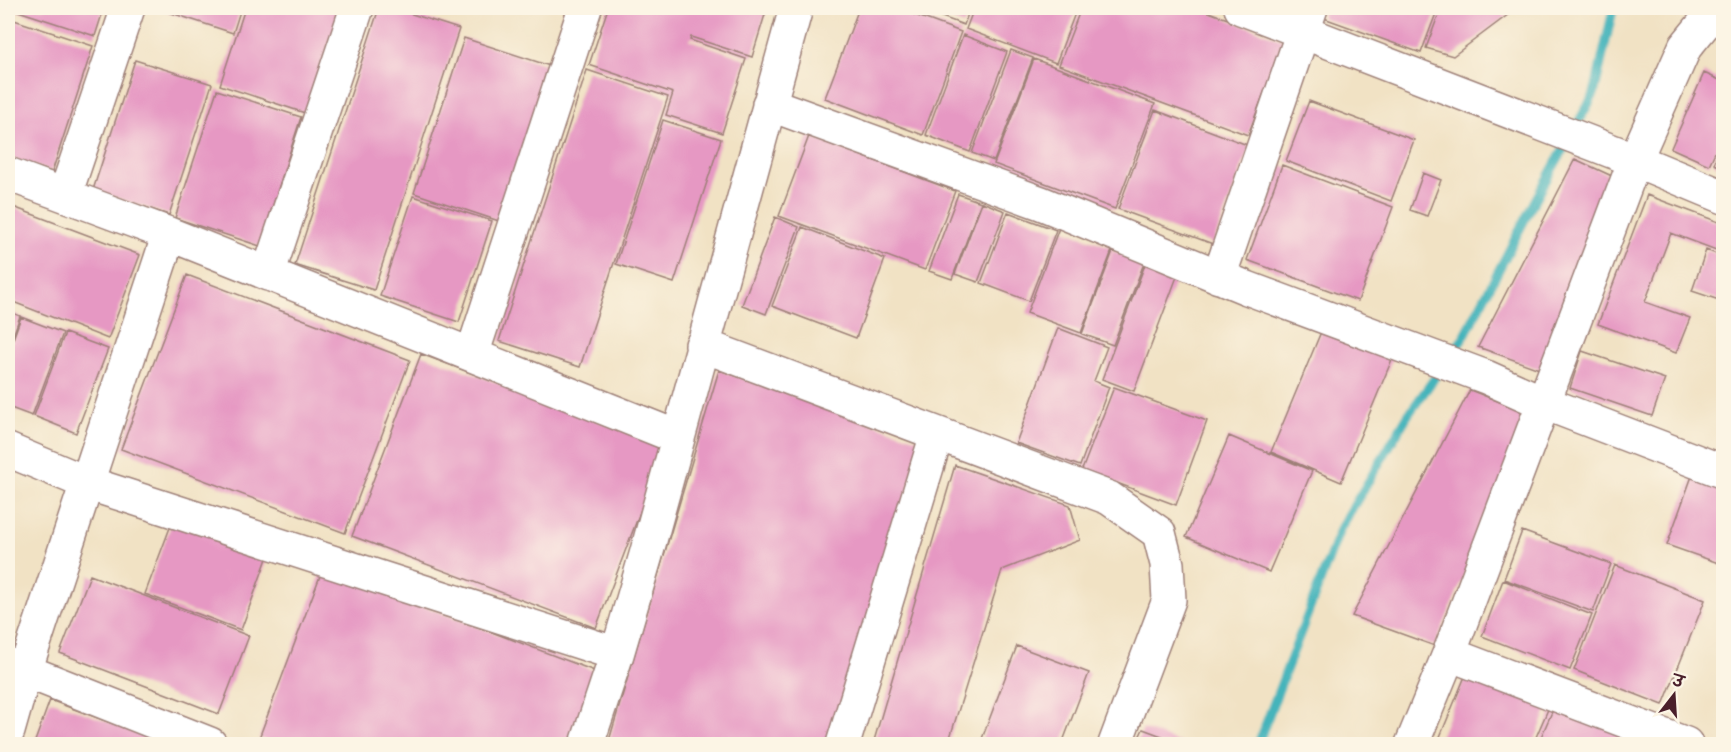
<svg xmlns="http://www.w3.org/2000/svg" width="1731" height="752" font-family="'Gochi Hand','Playpen Sans Deva',sans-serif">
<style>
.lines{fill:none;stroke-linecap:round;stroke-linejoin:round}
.stream{stroke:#44b4bb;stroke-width:9}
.building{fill:#e698c3}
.street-casing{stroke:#9e8078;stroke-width:36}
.street{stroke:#fff;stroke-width:33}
</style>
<rect width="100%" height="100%" fill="#fcf5e5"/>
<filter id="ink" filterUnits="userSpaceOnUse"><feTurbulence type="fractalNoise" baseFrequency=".0167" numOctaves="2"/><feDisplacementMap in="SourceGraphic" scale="12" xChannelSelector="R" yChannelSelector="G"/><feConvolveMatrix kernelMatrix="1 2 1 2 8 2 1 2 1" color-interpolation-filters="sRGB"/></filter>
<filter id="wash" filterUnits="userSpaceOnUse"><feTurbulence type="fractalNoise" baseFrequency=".008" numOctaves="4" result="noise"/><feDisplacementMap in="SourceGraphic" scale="24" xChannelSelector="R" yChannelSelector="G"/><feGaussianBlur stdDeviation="1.35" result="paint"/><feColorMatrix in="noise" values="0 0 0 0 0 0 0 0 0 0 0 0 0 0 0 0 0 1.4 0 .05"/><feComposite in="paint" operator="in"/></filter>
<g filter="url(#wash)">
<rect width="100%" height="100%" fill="#f1e2c4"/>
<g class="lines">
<path class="stream" d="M1258 744 1341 527 1408 415 1464 337 1534 202 1594 94 1613 10 1615 8"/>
</g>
<g id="blocks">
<path class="building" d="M9 8H104L95 36Z
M156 8H241L233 33Z
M245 8H342L308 114 220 85Z
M379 8H393L459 29 374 290 295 265Z
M608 8H767L752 57 691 37 690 40 746 59 722 133 666 115 673 93 589 65Z
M859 8H896L961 32 923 135 825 98Z
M917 8H970L964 25Z
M974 8H1077L1056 63 966 29Z
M1081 8H1198L1284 40 1248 135 1059 65Z
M1324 8H1438L1421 53 1321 17Z
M1441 8H1517L1453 56 1426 48Z
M8 18 93 46 52 172 8 157Z
M963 35 1007 52 970 152 926 135Z
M464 38 550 66 499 221 414 193Z
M1011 50 1033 58 994 161 972 153Z
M1034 59 1155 104 1115 209 994 164Z
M135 60 212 84 169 215 93 190Z
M587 70 668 97 580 367 499 341Z
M1704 73 1724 82V133L1709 165 1671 148Z
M217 90 301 117 260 246 175 218Z
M1309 101 1414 140 1391 201 1286 161Z
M1155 110 1250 146 1213 244 1118 209Z
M663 120 721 139 674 283 616 264Z
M809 136 955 191 925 270 779 216Z
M1723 140H1724V168L1714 164Z
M1575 159 1614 177 1542 370 1478 347Z
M1282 165 1393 207 1358 301 1247 260Z
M1423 173 1441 180 1427 216 1410 210Z
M958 194 981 202 952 279 929 271Z
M1647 195 1724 224V253L1671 233 1645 302 1690 318 1676 353 1598 324Z
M413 196 492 221 459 322 380 296Z
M982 202 1005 211 978 282 955 274Z
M8 205 140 255 108 339 8 300Z
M1008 212 1056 230 1029 301 981 283Z
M775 217 799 227 766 314 742 305Z
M802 227 885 259 856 338 772 306Z
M1059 228 1113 248 1081 333 1027 313Z
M1706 250 1724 257 1722 301 1692 291Z
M1113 251 1144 263 1113 345 1082 334Z
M1146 262 1178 274 1134 391 1102 379Z
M187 275 410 360 345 533 121 449Z
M8 311 20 316 8 350Z
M21 317 63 333 32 416 8 407V353Z
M1323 327 1393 357 1341 482 1271 452Z
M1058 328 1107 347 1094 381 1109 387 1080 466 1016 443Z
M65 333 108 349 76 433 34 416Z
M1582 351 1665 379 1652 416 1570 388Z
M421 354 665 446 596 628 352 536Z
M719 370 923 441 834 744H608Z
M1114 387 1207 421 1176 505 1082 470Z
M1470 390 1530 414 1435 646 1352 616Z
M1229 436 1312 471 1269 572 1186 537Z
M955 465 1070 505 1080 540 1002 570 948 744H873Z
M1692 476 1724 487V565L1667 545Z
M174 517 269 553 241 630 145 594Z
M1522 531 1611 564 1593 612 1504 579Z
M1615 565 1705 600 1663 705 1574 670Z
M323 568 605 675 579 744H276L259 738Z
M90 575 249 636 219 714 60 653Z
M1503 580 1592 615 1570 670 1482 636Z
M1017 646 1089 673 1062 744H980Z
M1466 674 1549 707 1533 744H1437Z
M50 700 167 744H34Z
M1555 705 1634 737 1631 744H1538Z
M1143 729 1183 744H1136Z"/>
</g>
</g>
<g filter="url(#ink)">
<use href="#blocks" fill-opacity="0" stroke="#9e8078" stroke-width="1.5"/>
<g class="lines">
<g class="street-casing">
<path id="street" d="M1241 8 1635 160 1724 197
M769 104 1041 203 1247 288 1486 377 1542 402 1724 472
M8 174 169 234 677 437
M65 195 128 8
M268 274 357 8
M1219 277 1311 8
M702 345 1109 498 1159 533 1167 564 1169 600 1115 744
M472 355 585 8
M8 450 87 483 617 654
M1449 654 1686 744
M8 664 210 744
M8 731 25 671 169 234
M587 744 617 654 646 555 796 8
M843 744 937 434
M1412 744 1449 654 1635 160 1685 47 1717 8"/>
</g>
<use href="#street" class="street"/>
</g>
</g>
<rect width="1731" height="752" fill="none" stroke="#fcf5e5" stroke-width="30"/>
<g transform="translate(1674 695) rotate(17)" stroke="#fcf5e5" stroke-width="4.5" paint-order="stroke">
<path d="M0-4.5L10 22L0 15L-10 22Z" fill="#4a1f2b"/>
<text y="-9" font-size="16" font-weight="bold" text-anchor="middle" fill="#4a1f2b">उ</text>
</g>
</svg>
